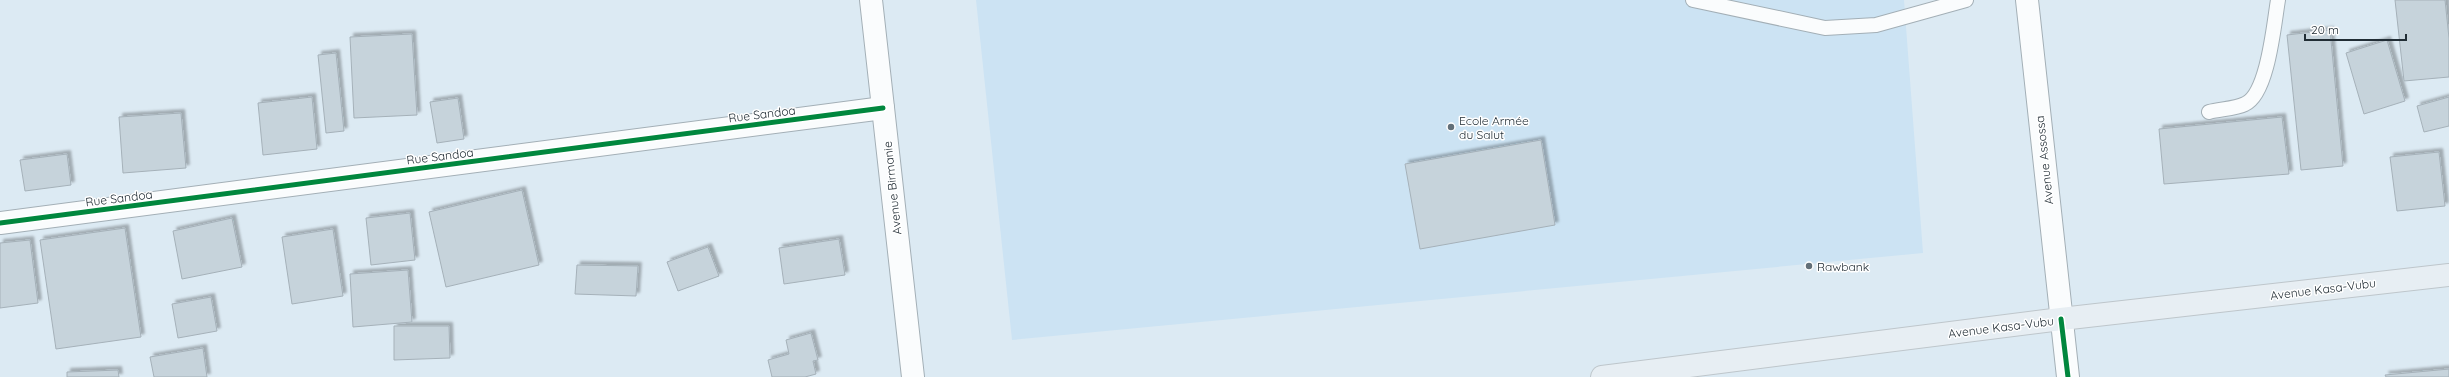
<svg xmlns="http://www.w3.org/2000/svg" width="2449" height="377" font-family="Quicksand,sans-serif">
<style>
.built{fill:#cce3f3}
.building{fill:#c6d3db;stroke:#a5b1b9;filter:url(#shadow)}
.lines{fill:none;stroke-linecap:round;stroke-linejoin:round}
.lane-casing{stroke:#a3afb6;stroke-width:16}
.street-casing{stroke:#a3afb6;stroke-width:24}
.secondary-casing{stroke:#a3afb6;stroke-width:24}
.primary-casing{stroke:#bec6cb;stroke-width:24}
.lane{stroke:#fafcfd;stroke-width:14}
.street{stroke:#fafcfd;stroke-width:22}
.secondary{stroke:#fafcfd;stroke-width:22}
.primary{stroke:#e7eef3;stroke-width:22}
.cycleway-casing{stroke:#fff;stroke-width:8}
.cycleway{stroke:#00873e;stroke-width:5}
.poi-dot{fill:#626f78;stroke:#fff;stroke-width:1.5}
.labels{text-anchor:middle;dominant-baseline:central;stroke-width:3;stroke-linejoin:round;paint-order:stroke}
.street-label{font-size:12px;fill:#212d35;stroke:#fff}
.poi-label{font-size:12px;fill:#212d35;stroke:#fff;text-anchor:start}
</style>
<defs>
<filter id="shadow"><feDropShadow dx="3.5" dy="-3.5" stdDeviation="1" flood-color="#0004"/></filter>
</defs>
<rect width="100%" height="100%" fill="#dceaf3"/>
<path class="built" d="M976 0H1904L1923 253 1012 340Z"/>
<path class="building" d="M2395 0H2445L2449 38V77L2404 81Z
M2330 30 2343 166 2301 170 2287 35Z
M412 34 417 115 354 118 350 37Z
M2387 40 2405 101 2364 114 2346 53Z
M336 53 344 131 326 133 318 55Z
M312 97 317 149 263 155 258 103Z
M2449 97V126L2424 132 2417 106Z
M458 98 464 139 437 143 430 102Z
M181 113 186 168 123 173 119 117Z
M2282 117 2289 174 2164 184 2159 129Z
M1541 140 1555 225 1420 249 1405 164Z
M2439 152 2445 206 2397 211 2390 157Z
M67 154 71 185 25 191 20 160Z
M522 190 539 265 446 287 429 212Z
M410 213 415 260 371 265 366 218Z
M232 218 242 267 182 279 173 231Z
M125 228 141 337 56 349 40 240Z
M333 229 343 296 292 304 282 237Z
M839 239 845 275 784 284 779 248Z
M30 240 38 303 0 308V243Z
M708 247 719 276 678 291 667 262Z
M577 265 638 266 636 296 575 294Z
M408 270 412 322 353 327 350 274Z
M211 297 217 331 178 338 172 304Z
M394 326H449L450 358 394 360Z
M811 333 818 360 813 361 816 374 805 377H772L768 360 789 354 786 340Z
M203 348 207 377H154L150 357Z
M2449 369V377H2386L2385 375Z
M118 370 119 377H67V372Z"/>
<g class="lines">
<g class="lane-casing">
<path id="lane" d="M1693 0 1825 28 1876 25 1966 0
M2209 112C2220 109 2235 109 2245 104 2268 94 2274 23 2278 0"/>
</g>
<g class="street-casing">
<path id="street" d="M0 223 883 108"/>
</g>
<g class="secondary-casing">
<path id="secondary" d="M871 0 913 377
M2027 0 2068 377"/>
</g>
<g class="primary-casing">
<path id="primary" d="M1602 377 2061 319 2449 275"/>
</g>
<use href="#lane" class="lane"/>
<use href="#street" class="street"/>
<use href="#secondary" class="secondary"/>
<use href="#primary" class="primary"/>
<g class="cycleway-casing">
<path id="cycleway" d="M0 223 883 108
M2061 319 2068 377"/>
</g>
<use href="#cycleway" class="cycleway"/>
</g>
<g class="poi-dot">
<circle cx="1451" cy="127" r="4"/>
<circle cx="1809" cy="266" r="4"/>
</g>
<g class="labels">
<g class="street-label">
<text transform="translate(762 114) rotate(-7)">Rue Sandoa</text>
<text transform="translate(440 156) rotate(-7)">Rue Sandoa</text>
<text transform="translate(2044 160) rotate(-96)">Avenue Assossa</text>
<text transform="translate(892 188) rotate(-96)">Avenue Birmanie</text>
<text transform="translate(119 198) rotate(-7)">Rue Sandoa</text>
<text transform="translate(2323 289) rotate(-7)">Avenue Kasa-Vubu</text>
<text transform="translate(2001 327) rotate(-7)">Avenue Kasa-Vubu</text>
</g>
<g class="poi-label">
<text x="1459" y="120">Ecole Armée<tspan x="1459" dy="14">du Salut</tspan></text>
<text x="1817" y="266">Rawbank</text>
</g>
</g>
<path d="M2305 34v6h101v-6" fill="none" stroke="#212d35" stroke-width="2"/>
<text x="2311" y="34" font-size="12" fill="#212d35" stroke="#ffffff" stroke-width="3" paint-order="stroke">20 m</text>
</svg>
